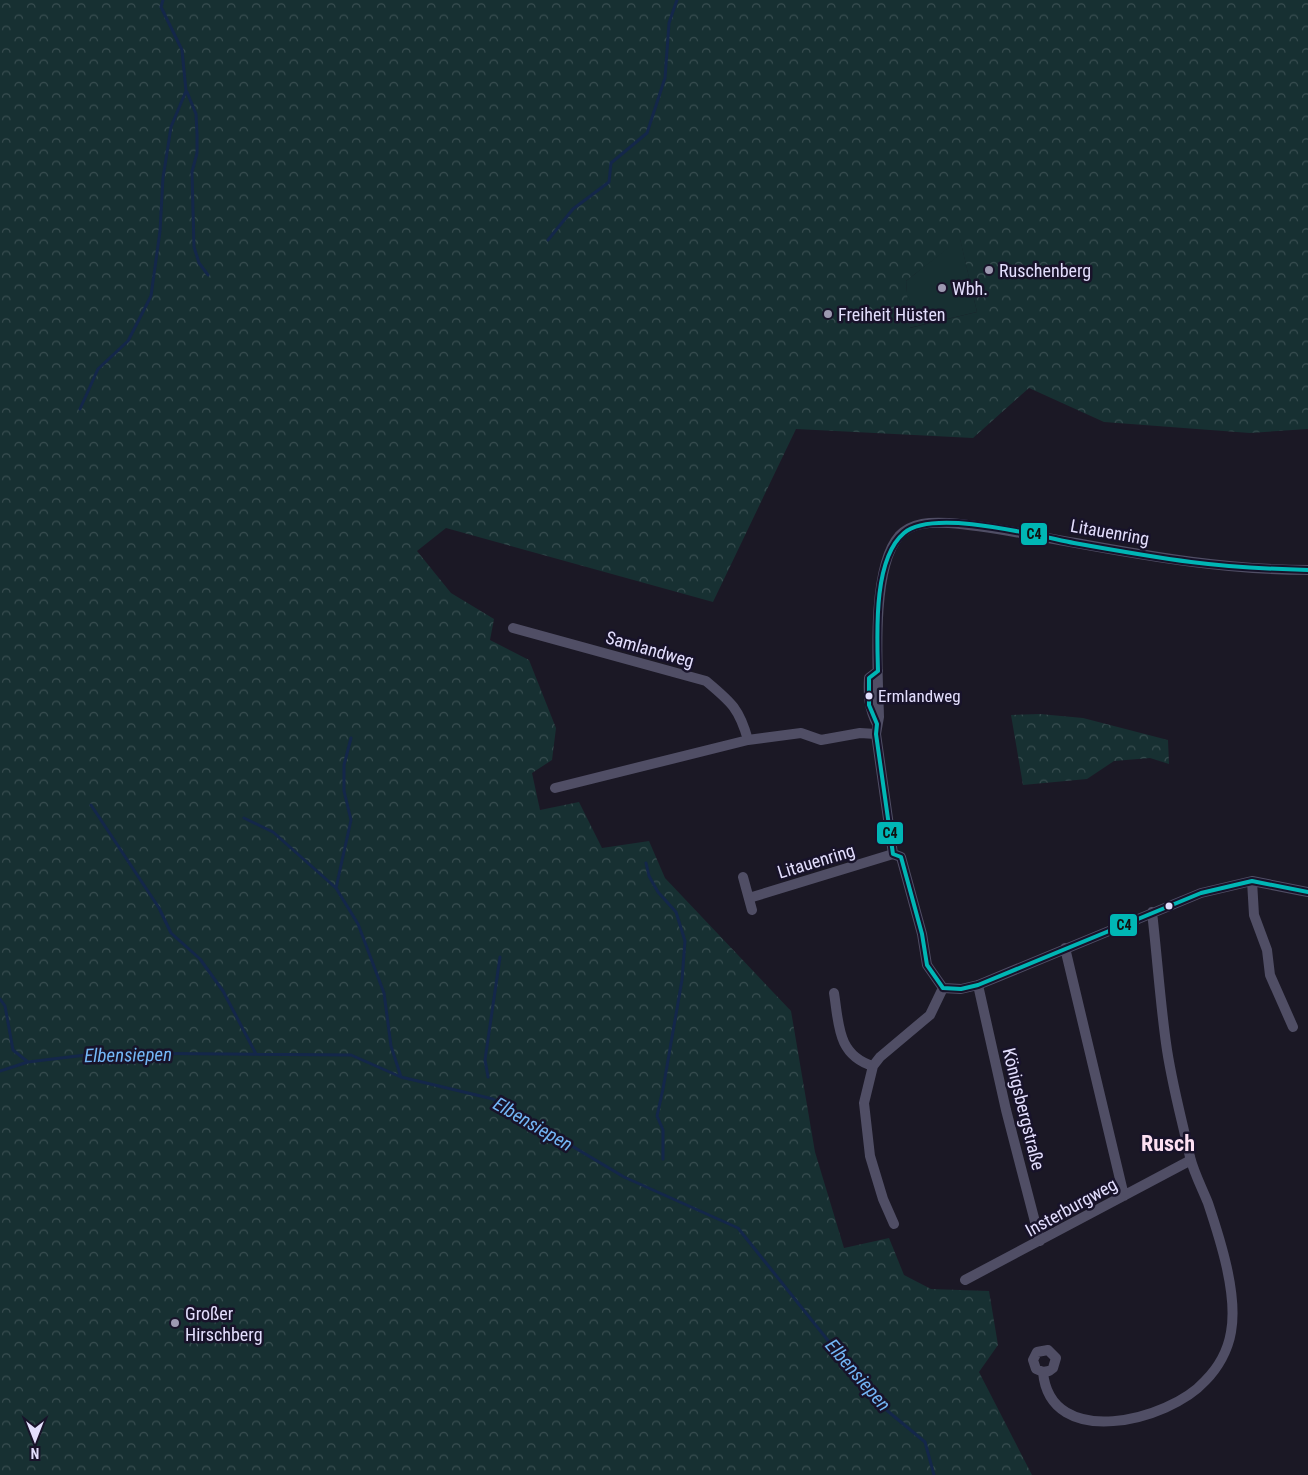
<svg xmlns="http://www.w3.org/2000/svg" width="1308" height="1475" font-family="'Roboto Condensed',sans-serif">
<style>
.green{fill:#173032}
.forest{fill:url(#forest-crowns);fill-rule:evenodd}
.lines{fill:none;stroke-linecap:round;stroke-linejoin:round}
.stream{stroke:#14274a;stroke-width:3}
.minor{stroke:#504e65;stroke-width:10}
.bus-1-casing{stroke:#18132a;stroke-width:8}
.bus-1{stroke:#00b6b5;stroke-width:4}
.poi-dot{fill:#9d99b1;stroke:#18132a;stroke-width:2}
.bus-dot{fill:#e3defd;stroke:#18132a;stroke-width:2}
.labels{text-anchor:middle;dominant-baseline:central;stroke-width:5;stroke-linejoin:round;paint-order:stroke}
.bus-label{font-size:17px;fill:#e3defd;stroke:#18132a;text-anchor:start}
.poi-label{font-size:18px;fill:#e3defd;stroke:#18132a;text-anchor:start}
.street-label{font-size:18px;fill:#e3defd;stroke:#18132a}
.water-label{font-size:19px;font-style:italic;fill:#73b6f6;stroke:#18132a}
.district-label{font-size:22px;font-weight:bold;fill:#fde0f2;stroke:#18132a}
.line-badge{stroke:#18132a;stroke-width:2}
.pale-badge-label{font-size:14px;text-anchor:middle;font-weight:bold;fill:#111}
</style>
<defs>
<pattern id="forest-crowns" width="20" height="18" patternUnits="userSpaceOnUse" patternTransform="scale(1.25)"><rect width="20" height="18" fill="#173032"/><path d="M2 6a3 3 0 1 1 6 0M12 15a3 3 0 1 1 6 0" fill="none" stroke="#394e51"/></pattern>
</defs>
<rect width="100%" height="100%" fill="#1b1825"/>
<path class="green" d="M960 238 977 312 909 328 906 281Z"/>
<path class="forest" d="M0 0H1308V429L1250 433 1104 422 1029 388 973 438 796 429 713 602 446 528 417 551 451 593 494 619 490 640 529 660 556 728 552 760 532 773 540 810 579 802 602 848 649 841 665 878 791 1011 815 1152 844 1248 889 1238 904 1275 931 1289 989 1291 998 1345 979 1372 1032 1475H0ZM960 239 977 312 910 328 906 281Z
M1040 714 1083 718 1168 740 1169 764 1150 758 1114 761 1087 779 1023 785 1011 715Z"/>
<g class="lines">
<path class="stream" d="M187 92 196 114 197 134V153L192 172 194 247 199 263 208 275
M548 240 573 209 609 182 611 163 647 133 665 78 669 23 677 0
M80 409 98 369 128 341 151 296 160 231 163 178 171 127 186 91 182 50 161 7 163 0
M91 805 159 908 171 933 200 959 223 991 256 1054
M244 818 273 832 336 888 358 924 384 993 391 1046 401 1077
M646 863 649 876 658 892 676 912 685 941 682 980 663 1089 657 1116 663 1130V1159
M336 888 351 820 344 791V765L351 738
M0 999 5 1006 13 1050 28 1062
M0 1071 28 1062 102 1053 351 1055 401 1077 493 1099 624 1177 738 1228 878 1403 925 1442 934 1475
M488 1077 485 1060 500 957"/>
<path class="minor" d="M513 628 706 681C731 702 739 708 748 740
M877 724C869 709 868 695 869 678L878 671
M555 788 748 740 801 733 821 740 860 733 876 734
M743 877 752 910
M1252 881 1254 915 1267 950 1270 975 1293 1027
M749 898 893 854
M1065 948 1124 1196
M978 985 1006 1110 1040 1241
M943 988 927 965 922 934 901 857 893 854 876 734 879 717C878 674 870 569 899 536 912 522 931 522 949 523 991 526 1034 536 1076 543 1153 557 1229 570 1308 570
M943 988 961 989 978 985 1201 893 1252 881 1308 892
M834 993C839 1024 837 1055 873 1066
M894 1224 883 1199 870 1156 864 1103 873 1066 880 1057 930 1015 943 988
M965 1280 1191 1160
M1043 1372 1036 1369 1033 1360 1037 1352 1048 1350 1056 1358 1053 1368 1049 1371 1043 1372C1050 1451 1169 1421 1205 1381 1218 1368 1228 1350 1231 1332 1238 1294 1220 1239 1208 1203 1202 1188 1194 1173 1190 1157 1182 1120 1171 1081 1166 1043 1160 1000 1157 955 1152 912"/>
<g class="bus-1-casing">
<path id="bus-1" d="M878 671C877 634 873 559 904 533 933 508 1038 536 1074 543 1113 550 1152 557 1191 562 1230 567 1269 569 1308 570
M878 671 869 678V705L877 724 876 734 893 854 901 857 922 934 927 965 943 988
M943 988 961 989 978 985 1201 893 1252 881 1308 892"/>
</g>
<use href="#bus-1" class="bus-1"/>
</g>
<g class="poi-dot">
<circle cx="989" cy="270" r="5"/>
<circle cx="942" cy="288" r="5"/>
<circle cx="828" cy="314" r="5"/>
<circle cx="175" cy="1323" r="5"/>
</g>
<g class="bus-dot">
<circle cx="869" cy="696" r="4.5"/>
<circle cx="1169" cy="906" r="4.5"/>
</g>
<g class="labels">
<g class="bus-label">
<text x="878" y="696">Ermlandweg</text>
</g>
<g class="poi-label">
<text x="999" y="270">Ruschenberg</text>
<text x="952" y="288">Wbh.</text>
<text x="838" y="314">Freiheit Hüsten</text>
<text x="185" y="1313">Großer<tspan x="185" dy="21">Hirschberg</tspan></text>
</g>
<g class="street-label">
<text transform="translate(1110 532) rotate(10)">Litauenring</text>
<text transform="translate(650 649) rotate(16)">Samlandweg</text>
<text transform="translate(816 861) rotate(-17)">Litauenring</text>
<text transform="translate(1024 1109) rotate(76)">Königsbergstraße</text>
<text transform="translate(1071 1207) rotate(-29)">Insterburgweg</text>
</g>
<g class="water-label">
<text transform="translate(128 1055) rotate(-1)">Elbensiepen</text>
<text transform="translate(533 1124) rotate(30)">Elbensiepen</text>
<text transform="translate(858 1375) rotate(49)">Elbensiepen</text>
</g>
<g class="district-label">
<text x="1168" y="1143">Rusch</text>
</g>
</g>
<g class="line-badge">
<rect x="1020" y="522" width="28" height="24" rx="5" fill="#00b6b5"/>
<rect x="876" y="821" width="28" height="24" rx="5" fill="#00b6b5"/>
<rect x="1109" y="913" width="29" height="24" rx="5" fill="#00b6b5"/>
</g>
<g class="pale-badge-label">
<text x="1034" y="539">C4</text>
<text x="890" y="838">C4</text>
<text x="1124" y="930">C4</text>
</g>
<g transform="translate(35 1440) rotate(180)" stroke="#18132a" stroke-width="4" paint-order="stroke">
<path d="M0-4L9 19L0 12L-9 19Z" fill="#e3defd"/>
<text y="-8" font-size="14" font-weight="bold" text-anchor="middle" fill="#e3defd">N</text>
</g>
</svg>
